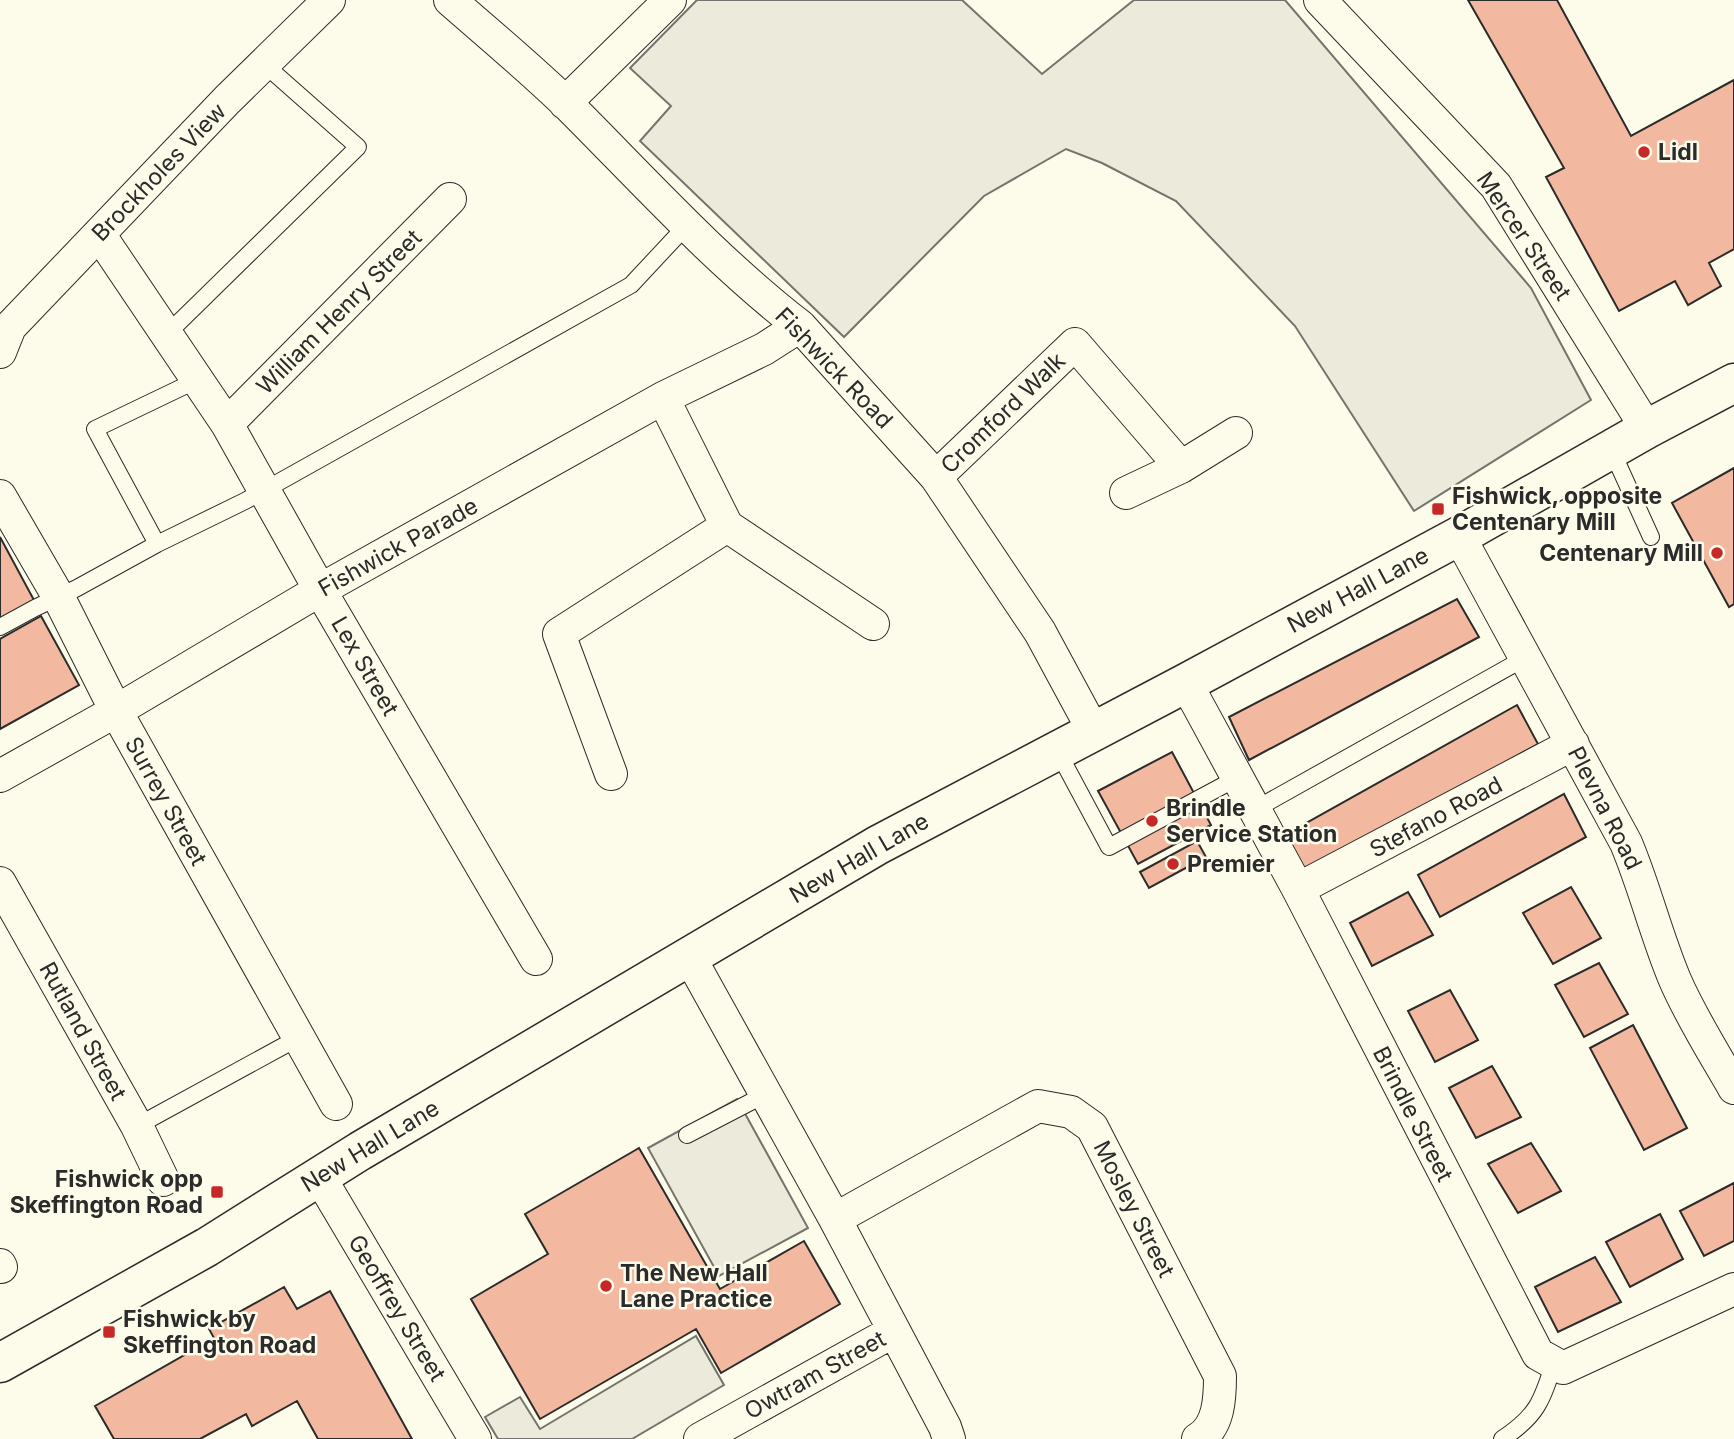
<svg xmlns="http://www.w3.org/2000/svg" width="1734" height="1439" font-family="Inter,sans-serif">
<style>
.green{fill:#ecebdb;stroke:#74746e;stroke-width:2}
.parking{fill:#eceadb;stroke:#74746e;stroke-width:2}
.building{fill:#f2b8a0;stroke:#2b2b2b;stroke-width:2}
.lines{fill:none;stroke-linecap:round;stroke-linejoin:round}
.service-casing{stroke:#2b2b2b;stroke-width:18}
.minor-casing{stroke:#2b2b2b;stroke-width:34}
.trunk-casing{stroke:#2b2b2b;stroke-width:41}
.service{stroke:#fdfbea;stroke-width:16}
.minor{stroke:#fdfbea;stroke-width:32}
.trunk{stroke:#fdfbea;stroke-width:38}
.poi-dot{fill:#c62828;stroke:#fdfbea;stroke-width:2.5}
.labels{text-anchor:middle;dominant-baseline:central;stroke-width:5;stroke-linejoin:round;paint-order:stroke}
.poi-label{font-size:23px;font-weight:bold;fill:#2b2b2b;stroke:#fdfbea;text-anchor:start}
.street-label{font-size:23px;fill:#2b2b2b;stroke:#fdfbea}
</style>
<rect width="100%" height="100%" fill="#fdfbea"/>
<path class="green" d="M697 0H962L1042 74 1134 0H1285L1531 288 1591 400 1414 511 1295 326 1176 201 1102 163 1066 149 984 196 844 337 640 141 671 106 630 68Z"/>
<path class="parking" d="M737 1099 808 1228 719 1276 648 1148Z
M696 1336 724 1385 632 1439H498L485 1417 520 1397 540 1429Z"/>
<path class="building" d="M1468 0H1557L1631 136 1734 80V249L1709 263 1721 286 1688 305 1675 281 1619 311 1546 177 1564 168Z
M1734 468V604L1729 607 1672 503Z
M0 537 35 602 0 619Z
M1457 599 1479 637 1249 760 1229 717Z
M41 616 79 685 0 729V639Z
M1517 705 1538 744 1306 874 1285 835Z
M1172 752 1211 825 1138 864 1098 791Z
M1564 794 1586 837 1440 917 1418 875Z
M1197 841 1206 857 1149 888 1140 872Z
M1571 887 1601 938 1553 964 1523 913Z
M1408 892 1433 935 1372 966 1350 923Z
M1599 963 1628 1014 1584 1037 1555 985Z
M1450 990 1478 1040 1435 1062 1408 1011Z
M1633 1025 1687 1128 1644 1150 1590 1048Z
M1492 1066 1521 1117 1476 1138 1449 1088Z
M1531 1143 1561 1191 1518 1213 1488 1164Z
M639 1148 720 1289 804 1241 840 1304 721 1373 696 1329 540 1419 471 1299 548 1254 525 1214Z
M1734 1183V1241L1704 1256 1680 1211Z
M1660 1214 1683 1259 1630 1287 1606 1242Z
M1595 1257 1621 1302 1558 1332 1535 1287Z
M284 1287 297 1309 330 1291 412 1439H318L297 1401 252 1426 246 1414 200 1439H114L95 1406 214 1338 209 1329Z"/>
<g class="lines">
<g class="service-casing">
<path id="service" d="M167 334 358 147 264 64
M1612 451 1651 537
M157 544 95 429 197 380
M0 627 35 608 77 588 157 544 245 501 631 285 687 225
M1057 750 1109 847 1237 778
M1254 810 1525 658
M137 1126 298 1038
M687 1135 766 1094
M1502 1439C1537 1416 1542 1401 1554 1363"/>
</g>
<g class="minor-casing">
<path id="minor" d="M450 0C490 35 531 69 569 106 644 181 716 261 800 326L936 477 1040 632 1093 730
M1320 0 1496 186 1647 429
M565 103 670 0
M99 234 227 424 320 590 536 959
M0 352 10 327 227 100 329 0
M663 398 727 526 873 624
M227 424 450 199
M1181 467 1236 433
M936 477 1075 344 1181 467 1126 493
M0 496 58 596 116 711 336 1104
M1459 536 1626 843C1645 888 1656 935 1675 980 1691 1017 1714 1053 1734 1088
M1186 683 1298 889 1538 1354 1563 1368 1734 1289
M611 774 559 634 727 526
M0 776 116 711 320 590 663 398 764 349 800 326
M0 883 137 1126 163 1180
M1298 889 1573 744
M689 956 835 1219 945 1427 949 1439
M319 1176 475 1439
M835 1219 1038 1106 1071 1112 1092 1127 1220 1376C1220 1398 1219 1427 1198 1439
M0 1265 1 1267
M700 1439 894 1331"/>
</g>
<g class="trunk-casing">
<path id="trunk" d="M0 1363 207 1247 360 1151 878 845 1186 683 1459 536 1647 429 1734 383"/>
</g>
<use href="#service" class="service"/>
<use href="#minor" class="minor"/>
<use href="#trunk" class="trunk"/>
</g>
<g class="poi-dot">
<circle cx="1644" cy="152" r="7"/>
<rect x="1431" y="502" width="14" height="14" rx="3.5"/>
<circle cx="1717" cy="553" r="7"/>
<circle cx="1152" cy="821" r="7"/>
<circle cx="1173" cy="864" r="7"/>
<rect x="210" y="1185" width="14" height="14" rx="3.5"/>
<circle cx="606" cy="1286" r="7"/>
<rect x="102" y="1325" width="14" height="14" rx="3.5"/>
</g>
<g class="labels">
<g class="poi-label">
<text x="1658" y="152">Lidl</text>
<text x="1452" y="496">Fishwick, opposite<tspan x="1452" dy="26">Centenary Mill</tspan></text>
<text x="1703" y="553" text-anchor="end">Centenary Mill</text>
<text x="1166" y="808">Brindle<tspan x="1166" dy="26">Service Station</tspan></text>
<text x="1187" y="864">Premier</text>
<text x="203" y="1179" text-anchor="end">Fishwick opp<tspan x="203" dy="26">Skeffington Road</tspan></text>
<text x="620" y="1273">The New Hall<tspan x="620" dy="26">Lane Practice</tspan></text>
<text x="123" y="1319">Fishwick by<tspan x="123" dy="26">Skeffington Road</tspan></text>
</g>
<g class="street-label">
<text transform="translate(159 172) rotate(-46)">Brockholes View</text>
<text transform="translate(1524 236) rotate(56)">Mercer Street</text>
<text transform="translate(339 312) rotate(-45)">William Henry Street</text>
<text transform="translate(834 368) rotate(46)">Fishwick Road</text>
<text transform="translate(1003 413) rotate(-44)">Cromford Walk</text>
<text transform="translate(398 547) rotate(-29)">Fishwick Parade</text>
<text transform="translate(1358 590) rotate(-28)">New Hall Lane</text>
<text transform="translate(365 666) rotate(60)">Lex Street</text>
<text transform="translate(166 801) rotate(61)">Surrey Street</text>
<text transform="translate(1605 808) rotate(63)">Plevna Road</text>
<text transform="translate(1436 817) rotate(-28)">Stefano Road</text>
<text transform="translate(859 858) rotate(-30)">New Hall Lane</text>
<text transform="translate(83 1031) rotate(61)">Rutland Street</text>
<text transform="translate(1413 1114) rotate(63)">Brindle Street</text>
<text transform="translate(370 1146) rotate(-31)">New Hall Lane</text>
<text transform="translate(1134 1209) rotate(63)">Mosley Street</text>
<text transform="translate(397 1308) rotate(59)">Geoffrey Street</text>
<text transform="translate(815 1375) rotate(-29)">Owtram Street</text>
</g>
</g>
</svg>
